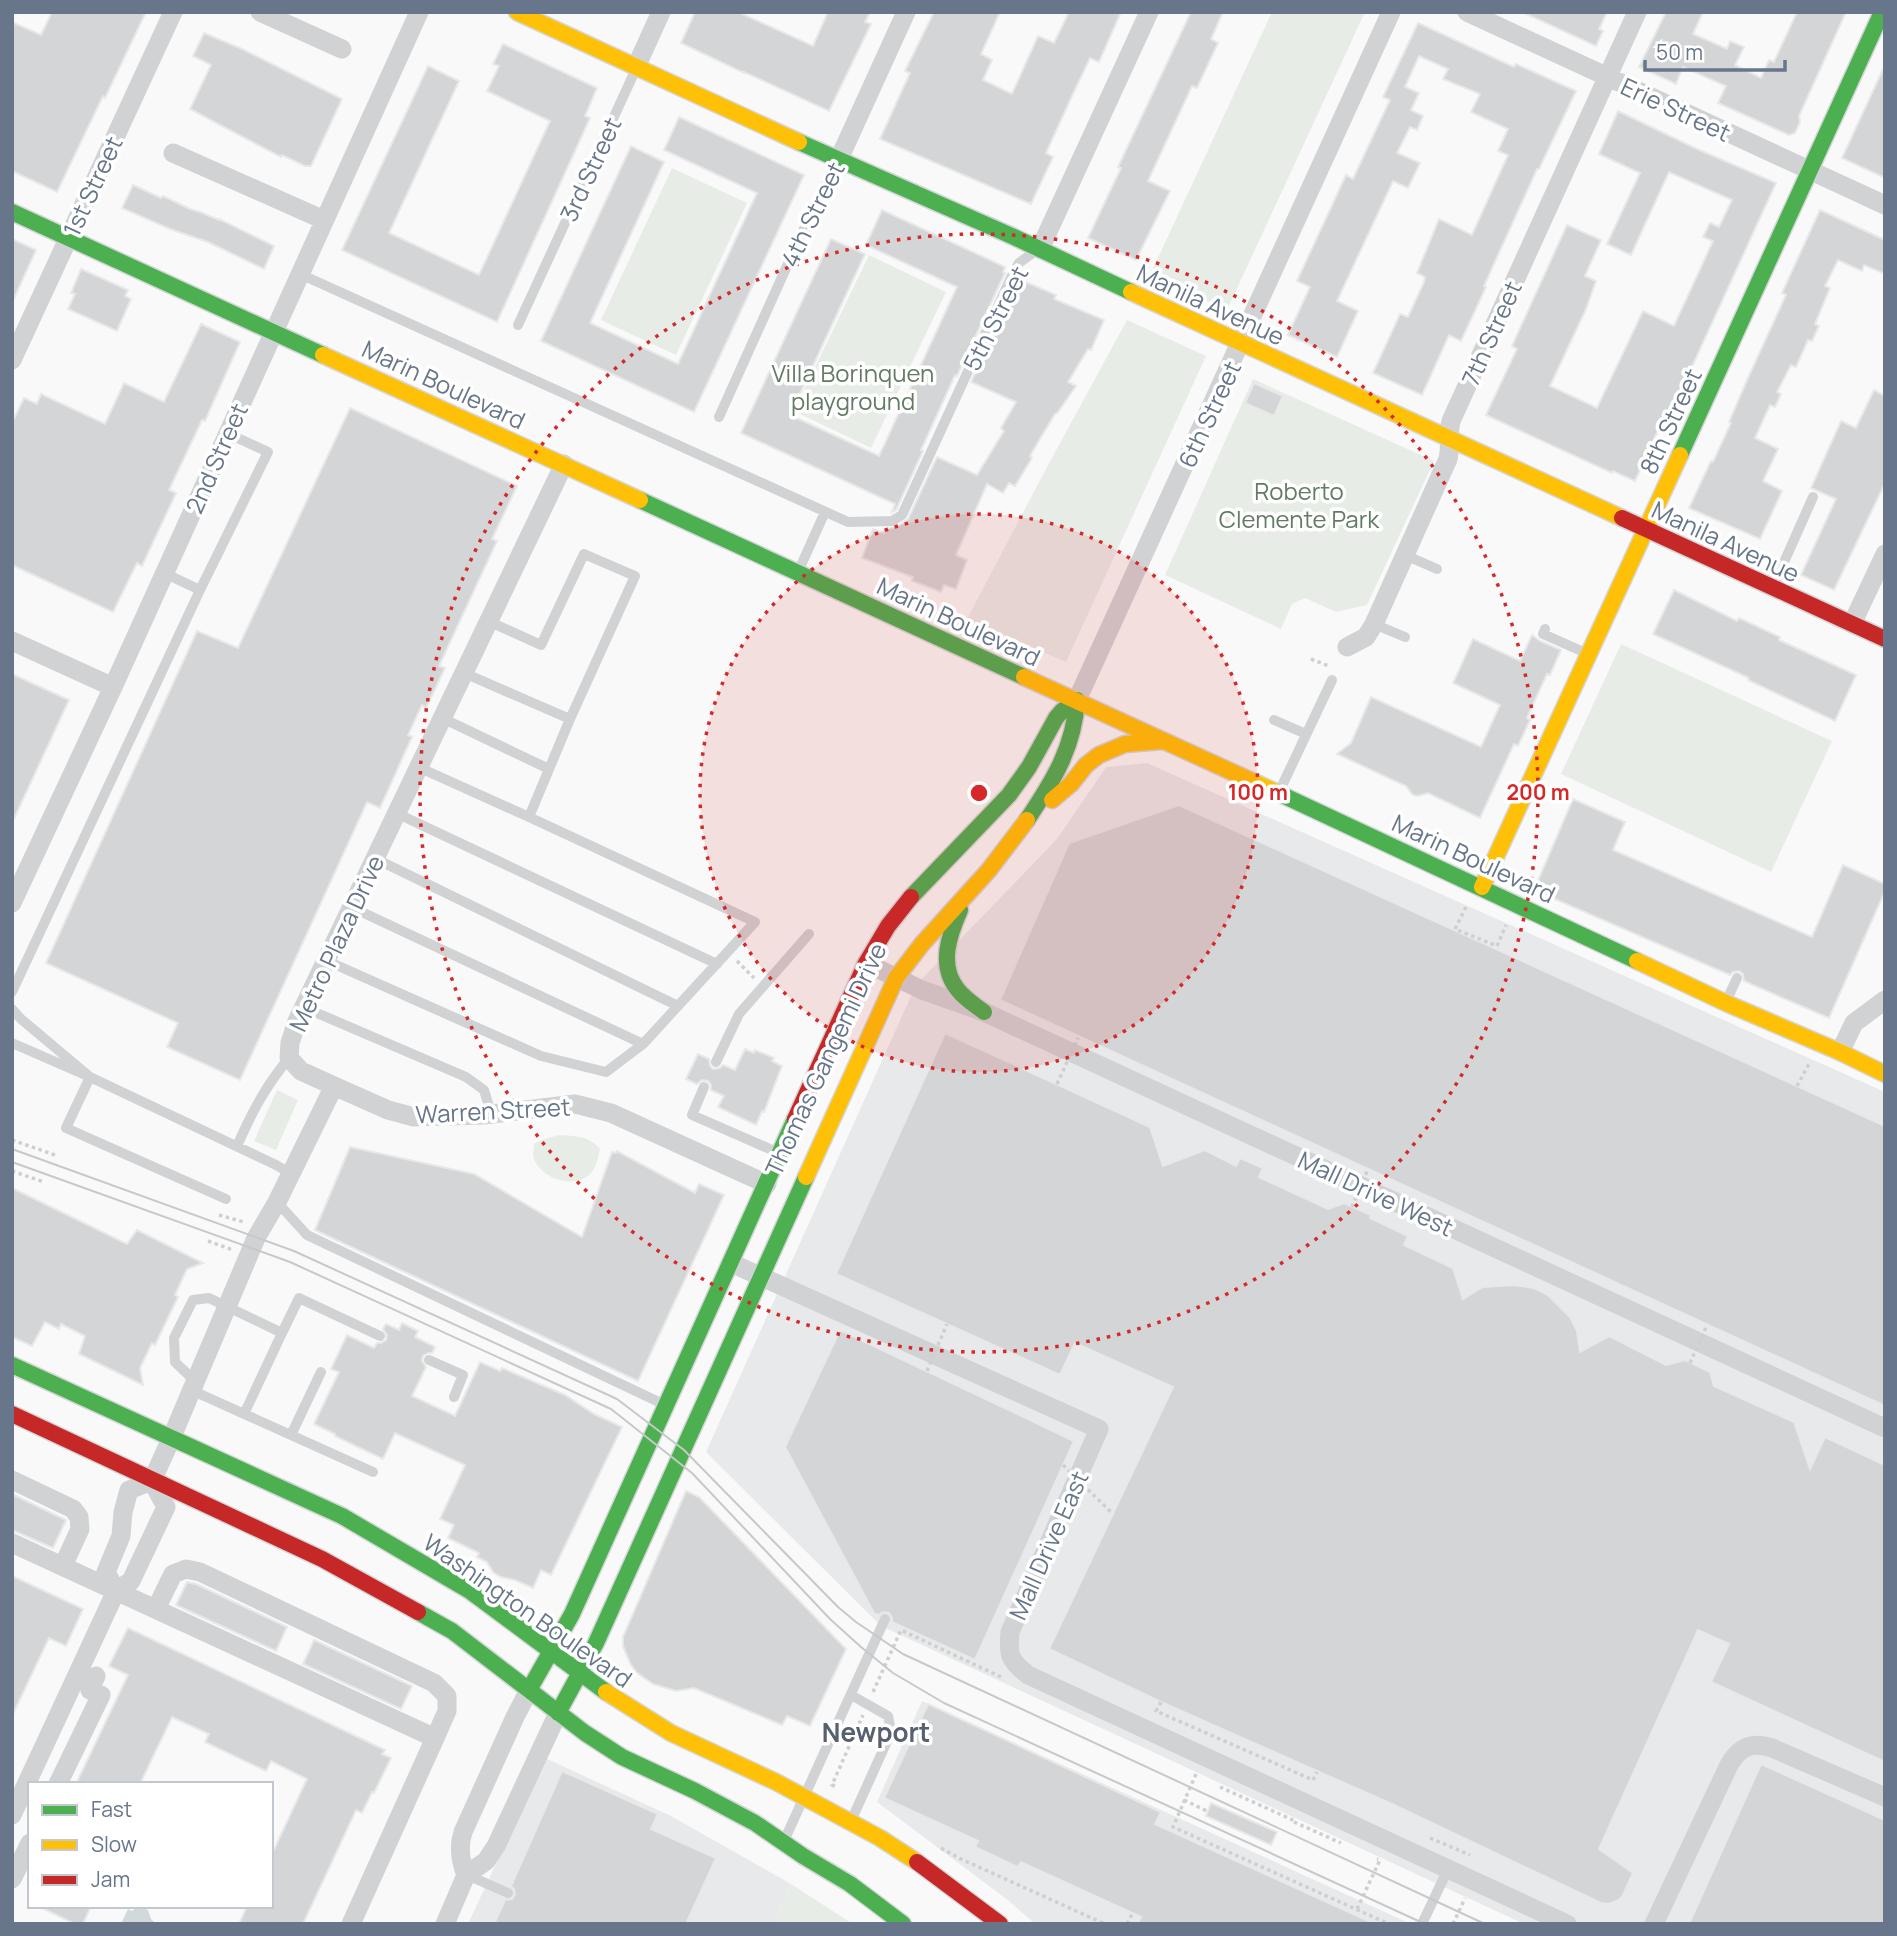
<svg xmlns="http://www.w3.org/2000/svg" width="1897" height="1936" font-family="Manrope,sans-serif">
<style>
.built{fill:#e8e9ea}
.green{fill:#e8ece7}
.water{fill:#d2d9dd}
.building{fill:#d4d5d6;stroke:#e8e8e8;stroke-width:2}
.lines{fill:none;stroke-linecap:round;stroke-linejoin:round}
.fast-casing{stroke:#d4d6d8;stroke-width:19}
.slow-casing{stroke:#d4d6d8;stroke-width:19}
.jam-casing{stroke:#d4d6d8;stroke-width:19}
.path{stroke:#cecfd0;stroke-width:3.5;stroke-dasharray:3.5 3.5;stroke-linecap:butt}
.lane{stroke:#d1d2d4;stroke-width:10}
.street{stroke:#d1d2d4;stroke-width:19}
.fast{stroke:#4caf50;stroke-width:16}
.slow{stroke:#ffc107;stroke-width:16}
.jam{stroke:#c62828;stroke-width:16}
.tram{stroke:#c7c8c9;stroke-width:2}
.path-bridge{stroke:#cecfd0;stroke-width:3.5;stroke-dasharray:3.5 3.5;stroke-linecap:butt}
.ring{fill:none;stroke:#d62828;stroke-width:3.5;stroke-dasharray:3.5 7}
.labels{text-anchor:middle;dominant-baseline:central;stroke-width:7;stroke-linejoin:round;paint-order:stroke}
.street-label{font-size:24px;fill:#67768a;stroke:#fff}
.park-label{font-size:24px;fill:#647b63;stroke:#fff}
.neighbourhood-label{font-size:26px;font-weight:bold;fill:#56606f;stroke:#fff}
.centre{fill:#d62828;stroke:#fff;stroke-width:3.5}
.ring-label{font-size:21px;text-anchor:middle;font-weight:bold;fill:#d62828;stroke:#fff;stroke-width:7;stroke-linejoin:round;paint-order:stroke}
</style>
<rect width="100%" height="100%" fill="#f9f9f9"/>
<path class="built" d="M1147 763 1885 1092V1924H1524L881 1626 706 1452 916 985 1057 839 1106 767Z
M922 1701 1411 1924H1035L1009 1901 877 1802Z
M545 1758 671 1816 791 1884 773 1924H468Z"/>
<path class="green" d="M1272 12H1365L1227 310 1150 275Z
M672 168 747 203 676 355 601 320Z
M869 255 946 292 871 448 794 411Z
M1127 320 1206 356 1066 662 967 619 1047 467Z
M1253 379 1434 461 1367 605 1336 612 1305 598 1292 604 1281 629 1165 575Z
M1621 644 1832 741 1771 872 1561 774Z
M277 1090 298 1100 276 1150 254 1141Z
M559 1135C575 1136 590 1136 600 1149 598 1158 596 1169 589 1175 572 1190 537 1177 533 1155 533 1154 534 1145 534 1144L541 1140Z
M791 1884 853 1924H773Z"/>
<path class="water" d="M138 1906 148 1910 151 1919 156 1924H121L128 1909 132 1911Z"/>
<path class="building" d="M52 12H146L105 98 103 96 57 192 12 171V22L41 35Z
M695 12H738L813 46 828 12H870L865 22 871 24 829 111 744 72V73L681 43Z
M934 12H1000L981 54 992 60 983 80 1012 94 1038 36 1054 43 1069 12H1121L1099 62 1090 58 1072 96 1046 153 1053 157 1031 204 880 139 910 73 905 71Z
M1191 12H1223L1211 39 1218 43 1197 88 1192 86 1148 181 1170 191 1136 260 1088 238 1121 168 1118 167Z
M1522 12H1607L1599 29 1603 31 1596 46Z
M1666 12H1703L1693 34 1727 49 1730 41 1744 47 1735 65 1761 78 1769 60 1774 62 1797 12H1846L1799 116 1800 122 1795 133 1789 135 1718 103 1726 86 1683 67 1676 84 1639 67Z
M1418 23 1514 67 1516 64 1576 91 1539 169H1537L1484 286 1486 287 1461 341 1449 335 1422 395 1373 373 1400 314 1408 317 1424 282 1425 277 1417 273 1439 219 1472 235 1508 155 1498 151 1508 129 1471 112 1480 94 1443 79 1448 69 1419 56 1405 87 1419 93 1411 110 1423 116 1417 130 1410 127 1397 153 1420 163 1408 188 1393 181 1337 301 1358 311 1337 357 1288 335 1310 287 1297 281 1346 175 1353 179 1359 166 1390 100 1383 97Z
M204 33 242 49 342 99 311 166H305L282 155 281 157 190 109 211 65 193 56Z
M503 44 597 88 585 116 590 118 497 322 342 250 428 66 459 81 389 233 479 275 550 121 487 91 499 66 493 64Z
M1885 65V178L1842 158Z
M1618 111 1697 149 1776 183 1669 417 1665 415 1635 481 1613 471 1612 473 1486 415 1517 349 1512 346 1567 225 1601 240 1585 276 1596 281 1586 309 1550 386 1597 408 1643 311 1674 326 1713 241 1703 237 1710 223 1719 227 1732 200 1669 172 1631 255 1607 244 1640 173 1599 154Z
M679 117 804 175 694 412 541 341 631 146 664 162 590 323 678 364 757 193 664 150Z
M133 185 161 198 163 196 190 209 200 212 219 220V219L274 246 264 269 208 242 170 229 122 208Z
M882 210 1005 267 1003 272 1005 273 957 376 955 375 921 450 923 451 896 510 892 512 895 504 741 433 831 239 865 254 790 415 879 456 957 287 866 245Z
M1820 210 1885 240V274L1864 265 1862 271 1838 260 1825 286 1830 288 1815 324 1819 326 1812 341 1808 340 1796 367 1791 365 1777 392 1781 394 1775 407 1770 405 1755 438 1778 449 1763 481 1782 491 1760 539 1689 508 1711 461 1713 462 1731 423 1729 422 1748 378 1786 295 1782 293Z
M12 239 36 250 12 303Z
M81 269 128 290 125 296 131 299 117 331 68 309 75 294 71 293Z
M1019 279 1056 295 1054 299 1104 320 1091 350 1088 349 1068 382 1076 386 1058 412 1055 414 1041 437 1030 456 1032 458 1015 486 1009 483 1003 493 987 484 956 555 967 560 956 589 944 585 941 592 912 581 913 577 902 573 862 558 873 529 884 533 886 529 896 527 908 519 937 457 977 475 1004 431 1001 428 1016 402 971 382Z
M201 324 240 342 205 421 202 420 169 490 176 493 142 566 137 563 113 612 12 565V423L24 398 37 404 41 394 105 424 124 383 164 402Z
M1254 383 1283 396 1274 416 1245 403Z
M1874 390 1885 396V483L1834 590 1801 575 1836 499 1811 488 1841 421 1856 428Z
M350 408 517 486 492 539 497 541 439 666 445 668 426 708 422 705 408 735 412 737 380 808 367 802 240 1080 167 1047 178 1023 46 963 197 631 238 648Z
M1674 590 1737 621 1739 618 1780 637 1779 640 1856 675 1835 721 1748 680 1749 678 1653 634Z
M1532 635 1540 641 1561 650 1550 675 1547 674 1527 718 1530 720 1518 746 1514 744 1480 818 1428 793 1418 796 1413 795 1406 786 1337 754 1351 743 1371 697 1481 747 1500 705 1453 683 1473 639 1520 661Z
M12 674 69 700 12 823Z
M1573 799 1625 822 1613 850 1812 937 1843 865 1885 884V891L1829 1018 1744 981 1743 974 1739 971 1733 972 1730 975 1534 890Z
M1179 805 1885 1126V1406L1000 1000 1069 843Z
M945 1033 1150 1127 1163 1166 1205 1150 1236 1166 1240 1158 1263 1168 1259 1177 1328 1209 1344 1203 1371 1215 1370 1218 1408 1236 1404 1245 1453 1268 1463 1299 1483 1287 1513 1285 1534 1288 1548 1295 1570 1317 1577 1331 1580 1352 1609 1336 1666 1365 1685 1360 1710 1372 1714 1386 1794 1422 1810 1469 1825 1437 1885 1465V1762L1711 1682 1729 1644 1698 1630 1599 1849 1633 1873 1623 1895 1619 1900 1609 1904 1601 1903 1394 1805 1161 1702 1049 1649 1173 1387 1075 1343 1060 1375 836 1274Z
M745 1049 754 1053 755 1050 774 1058 772 1061 782 1066 764 1112 762 1111 756 1125 718 1107 724 1096 711 1090V1085L708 1081 702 1080 697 1084 686 1079 698 1054 709 1059 710 1066 713 1069 720 1068 723 1065 735 1070Z
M350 1147 474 1174 582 1237 612 1152 616 1153 617 1151 695 1193 699 1184 724 1195 638 1381 315 1230Z
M12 1188 127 1244 137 1230 203 1263 187 1269 175 1295 178 1297 155 1345 152 1343 140 1368 143 1385 79 1354 85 1336 61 1324 59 1329 45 1322 32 1346 12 1337Z
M402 1323 418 1331 415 1337 435 1347 432 1353H428L423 1356 422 1361 426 1367 412 1396 455 1416 480 1362 500 1371 502 1368 565 1395 594 1414 622 1427 551 1575 541 1570 533 1588 515 1580 501 1577 493 1572 487 1562 477 1557 479 1553 448 1538 454 1525 440 1519 465 1465 395 1433 383 1459 335 1436V1434L314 1424 339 1372 331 1369 347 1335 374 1348 377 1343H381L386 1340 387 1335 383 1329 386 1324 399 1330Z
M840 1330 1074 1441 975 1660 892 1622V1618L889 1613 884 1612 878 1615 874 1613 785 1447Z
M686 1491 699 1497 846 1649 810 1726 787 1716 782 1725 694 1688 676 1691 653 1684 636 1672 630 1663 623 1646V1637Z
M12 1494 66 1520 53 1548 12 1530Z
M12 1576 83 1609 66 1646 49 1638 12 1716Z
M187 1582 196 1584 287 1627 276 1651 176 1605Z
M128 1628 385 1750 382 1754 391 1758 374 1793 372 1792 362 1813 356 1810 303 1924H239L247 1906H271V1856L307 1779 271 1761 266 1771 205 1742 209 1734 172 1717 140 1784H76L128 1675 109 1666Z
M314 1640 412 1686 401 1709 303 1664Z
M928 1704 1161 1812 1155 1824 1375 1924H1138L1141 1917 1021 1862 1018 1867 975 1847 978 1841 884 1798Z
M1761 1764 1885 1820V1924H1689Z
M562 1771 658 1814 651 1829 716 1858 686 1924H494L505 1900 512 1899 515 1895 514 1889 511 1886Z
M1211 1803 1277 1832 1271 1845 1206 1816Z
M38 1906H91L83 1924H75Z"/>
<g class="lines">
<g class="fast-casing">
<path id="fast" d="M799 142 1014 237 1131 292
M12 212 323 355
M1680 455 1882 12
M640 500 1024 677
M1278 793 1637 961
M1027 820C1053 781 1074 748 1077 700
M911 897 1009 795 1029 767 1056 718 1062 711 1077 700
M960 910C949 935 938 966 958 990 965 999 975 1005 984 1012
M12 1365 342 1516 470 1591 606 1692
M418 1612 452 1631 585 1733 622 1757 695 1791 755 1823 803 1856 850 1884 903 1924
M529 1690 572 1614 795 1119
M558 1713 596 1643 806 1177"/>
</g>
<g class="slow-casing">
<path id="slow" d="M517 12 799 142
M1131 292 1622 518
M323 355 640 500
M1024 677 1278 793
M1052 800 1071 784 1086 765 1099 755 1125 744 1162 741
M1482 887 1680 455
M1637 961 1726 1003 1840 1052 1885 1074
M806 1177 896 978 922 944 989 870 1027 820
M606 1692 671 1733 776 1782 880 1838 917 1862"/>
</g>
<g class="jam-casing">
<path id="jam" d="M1622 518 1885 639
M795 1119 866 963 888 926 911 897
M12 1414 322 1559 418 1612
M917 1862 1000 1924"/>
</g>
<path class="path" d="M1311 659 1329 666
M1466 907 1455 929 1497 946 1506 925
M737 961 754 978
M1797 1086 1809 1064
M12 1140 55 1155
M12 1171 44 1182
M219 1215 244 1222
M208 1241 233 1250
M873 1692 901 1630 1001 1677
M1161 1702 1156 1711 1313 1780
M1196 1774 1173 1827 1389 1924
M1313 1780 1317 1772
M835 1786 832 1785 863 1715
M1220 1787 1295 1821
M1184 1800 1209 1812
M1294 1822 1341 1843
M1430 1838 1470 1855
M941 1848 961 1859 1105 1924
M1357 1909 1380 1860 1377 1859
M1127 1924 1132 1914
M1453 1924 1465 1898"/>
<path class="lane" d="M300 274 848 522 892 521 902 515 1014 271 1019 263 1034 252
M518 325 635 71
M719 417 800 237 838 160
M1405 555 1437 569
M798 572 825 512
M164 573 200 590
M1773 587 1813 497
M1374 624 1405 637
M1545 629 1543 634 1586 653
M464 673 570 719
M442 718 549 769
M1274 720 1306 734
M418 767 529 817
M1280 790 1332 680
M396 813 717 964
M374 858 678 1006
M351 907 643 1044
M325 960 541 1056 606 1072 643 1044 755 922 529 817 570 719 635 576 584 554 541 645 488 621
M12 992 200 590 268 452 227 433
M1726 1002 1737 978
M303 1007 466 1077 484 1090 491 1113
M12 1009 21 1019 90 1077 66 1128 226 1199
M12 1043 90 1077 276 1165 290 1173
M716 1062 739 1014 809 934
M704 1087 692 1115 779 1153
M237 1146C252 1112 265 1087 289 1058
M277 1202 307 1235 663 1404
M282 1333 299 1298 380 1336
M429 1360 463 1375 454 1397
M195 1381 175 1362 174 1338 193 1300 209 1298 282 1333 244 1414
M191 1390 373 1472
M291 1435 321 1372
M851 1695 888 1716 890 1726 889 1737 851 1821
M784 1841 885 1619
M467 1875 508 1893
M1422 1924 1448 1869"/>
<path class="street" d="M260 12 342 49
M1467 12 1885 205
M636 67 661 12
M173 153 324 220
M839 159 906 12
M1040 249 1149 12
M12 360 173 12
M1852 624 1885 554
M12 641 113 687
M1347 647 1366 637 1374 624 1448 459C1451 446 1448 433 1451 421L1637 12
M1077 700 1391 12
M12 903 113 687 419 12
M866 963 922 990 984 1012 1885 1428
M1840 1052 1854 1023 1885 1000
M334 1086 388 1110 414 1117 484 1115 575 1104 611 1113 767 1184
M731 1263 1099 1429 1010 1632C1008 1655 1009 1660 1028 1675L1567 1924
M12 1480 73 1509 79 1517 80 1529 63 1566
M152 1481 171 1439 256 1238 277 1202 334 1086 301 1071 289 1058 290 1043 297 1021 564 464
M12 1543 435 1738 351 1924
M116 1591 106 1572 121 1536 123 1512 129 1490 152 1481
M156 1609 173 1574 186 1569 200 1572 434 1683 447 1696V1711L435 1738
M58 1784 101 1695 90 1690 96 1676
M12 1815 116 1591 131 1581 166 1507 152 1481
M466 1875C460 1860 458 1847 463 1832L515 1717 529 1690
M12 1879 30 1843
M445 1924 466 1875 486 1861 496 1846 558 1713
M1654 1924 1729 1765C1739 1747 1752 1741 1772 1748L1885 1797"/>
<use href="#fast" class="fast"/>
<use href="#slow" class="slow"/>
<use href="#jam" class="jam"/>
<path class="tram" d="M12 1149 294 1251 617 1399 684 1450 838 1607 856 1622 903 1654 1485 1924
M12 1162 290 1262 611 1409 692 1473 830 1619 861 1647 893 1673 944 1703 1425 1924"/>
<path class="path-bridge" d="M1057 1084 1078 1038
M1352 1207 1368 1169
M1690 1363 1707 1325
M927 1371 947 1324
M1063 1465 1113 1514"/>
</g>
<circle cx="979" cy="793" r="279" fill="#d62828" fill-opacity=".12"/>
<g class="ring">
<circle cx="979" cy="793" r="279"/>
<circle cx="979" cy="793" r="559"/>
</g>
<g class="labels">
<g class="street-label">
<text transform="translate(1676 109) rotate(25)">Erie Street</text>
<text transform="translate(590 169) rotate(-65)">3rd Street</text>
<text transform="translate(92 186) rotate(-65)">1st Street</text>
<text transform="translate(812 214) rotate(-64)">4th Street</text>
<text transform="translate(1211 304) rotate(25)">Manila Avenue</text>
<text transform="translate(995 318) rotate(-63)">5th Street</text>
<text transform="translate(1491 333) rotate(-66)">7th Street</text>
<text transform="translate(444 384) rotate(25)">Marin Boulevard</text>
<text transform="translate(1209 414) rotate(-65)">6th Street</text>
<text transform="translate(1670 421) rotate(-65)">8th Street</text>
<text transform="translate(216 458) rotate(-66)">2nd Street</text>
<text transform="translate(1726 541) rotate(25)">Manila Avenue</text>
<text transform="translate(959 621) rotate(25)">Marin Boulevard</text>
<text transform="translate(1474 858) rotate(25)">Marin Boulevard</text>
<text transform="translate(336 943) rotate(-65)">Metro Plaza Drive</text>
<text transform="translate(825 1059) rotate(-65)">Thomas Gangemi Drive</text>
<text transform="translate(493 1110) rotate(-3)">Warren Street</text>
<text transform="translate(1376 1193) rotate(25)">Mall Drive West</text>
<text transform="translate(1048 1545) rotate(-66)">Mall Drive East</text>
<text transform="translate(528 1610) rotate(35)">Washington Boulevard</text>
</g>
<g class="park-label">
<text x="853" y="372">Villa Borinquen<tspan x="853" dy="28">playground</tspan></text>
<text x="1299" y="490">Roberto<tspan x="1299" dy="28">Clemente Park</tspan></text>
</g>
<g class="neighbourhood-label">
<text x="876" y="1732">Newport</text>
</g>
</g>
<circle cx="979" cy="793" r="10" class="centre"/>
<g class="ring-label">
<text x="1258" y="800">100 m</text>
<text x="1538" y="800">200 m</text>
</g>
<rect width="1897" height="1936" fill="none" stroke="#67768a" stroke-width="28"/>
<rect x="28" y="1782" width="245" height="126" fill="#ffffff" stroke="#c2c8d0" stroke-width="2"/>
<rect x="42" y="1805" width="35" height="10" fill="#4caf50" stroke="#c2c8d0" stroke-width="2"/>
<text x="91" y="1817" font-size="21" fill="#67768a">Fast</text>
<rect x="42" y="1840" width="35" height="10" fill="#ffc107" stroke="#c2c8d0" stroke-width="2"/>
<text x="91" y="1852" font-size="21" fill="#67768a">Slow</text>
<rect x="42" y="1875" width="35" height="10" fill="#c62828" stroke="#c2c8d0" stroke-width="2"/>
<text x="91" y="1887" font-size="21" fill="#67768a">Jam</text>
<path d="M1645 60v10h140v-10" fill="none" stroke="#67768a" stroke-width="3.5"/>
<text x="1656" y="60" font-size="21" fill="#67768a" stroke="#ffffff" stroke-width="5" paint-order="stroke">50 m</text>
</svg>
